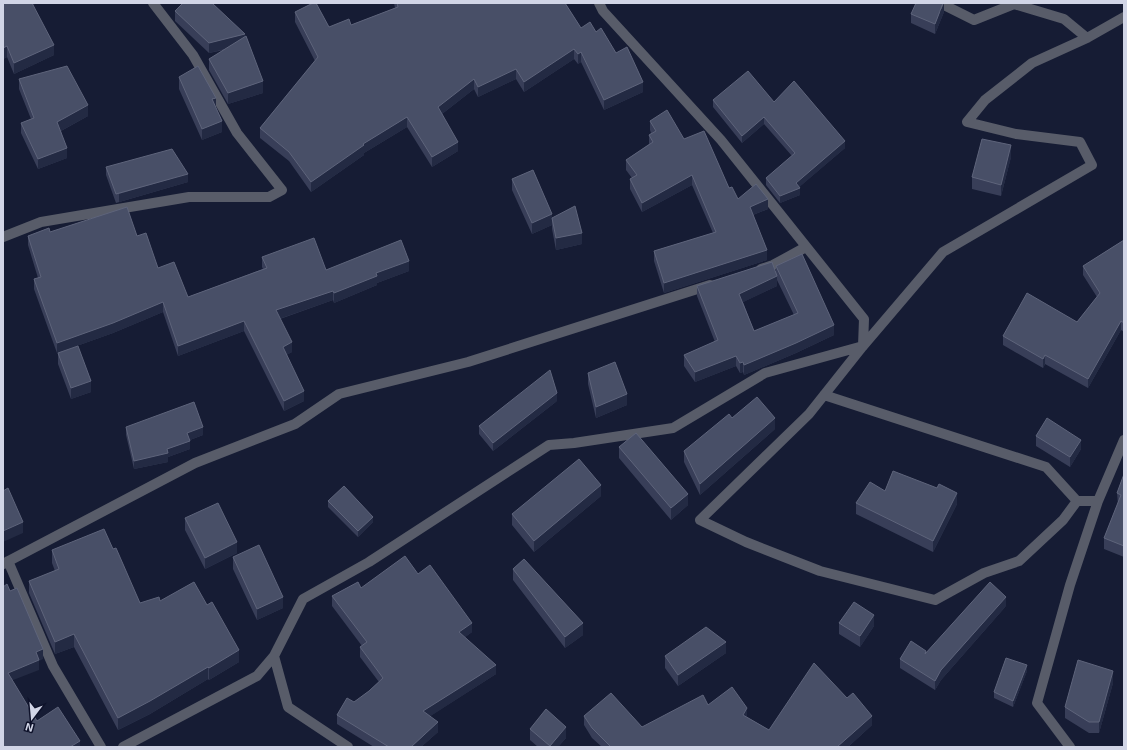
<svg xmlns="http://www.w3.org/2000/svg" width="1127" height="750" font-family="'Exo 2',sans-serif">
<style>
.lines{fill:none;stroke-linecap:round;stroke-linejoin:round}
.minor{stroke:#585c69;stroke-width:10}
.wall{fill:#383e58;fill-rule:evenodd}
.shaded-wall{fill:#232a43}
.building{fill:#484f67;stroke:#5e647b}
</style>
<rect width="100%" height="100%" fill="#161c34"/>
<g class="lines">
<path class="minor" d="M940 3 974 20 1014 4 1064 19 1087 38
M3 237 41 222 189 197H269L282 190 237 133 193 55 153 3
M761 269 773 265 806 247
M824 395 1046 467 1077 501
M1098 501 1124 440
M8 561 53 666 101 747
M3 564 195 463 295 424 339 394 468 362 710 285
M274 656 288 707 348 747
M123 747 257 676 274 656 303 599 369 562 549 445 574 443 673 428 765 373 863 346 864 319 721 140 603 11 599 3
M1070 747 1037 703 1070 585 1098 501H1077L1063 520 1019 561 984 573 935 600 820 571 746 542 700 520 809 414 863 346 943 252 1092 165 1080 142 1016 134 967 122 985 100 1032 63 1087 38 1124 17"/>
</g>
<path class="wall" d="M3 3 33 6 54 55 14 74 7 57 3 59Z
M394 3H565L581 28 596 32 616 53 643 92 604 110 581 62 578 64 574 59 524 92 516 79 478 97 474 89 442 114 458 151 432 167 407 127 364 153V155L311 192 289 161 260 138V128L315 61 295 22V12L329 27 351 25 395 8Z
M175 11 245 37 263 93 228 104 209 70V59L224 50 209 53 175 21Z
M944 12 935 34 911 23V14Z
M179 77 216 108 222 132 202 140 179 89Z
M19 79 88 116 61 131 67 158 38 169 21 133V123L31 119 19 89Z
M713 100 774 102 845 148 799 187 800 195 780 203 766 185V178L792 156 764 124 742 143 713 107Z
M650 121 684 139 729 188 738 199 768 209 753 215 767 260 664 293 654 261V251L713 233 692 185 642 212 630 189V179L632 178 626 170V160L649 144V135L651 133 650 130Z
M1011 157 1001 196 972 189V177Z
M106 167 188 182 116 203 106 175Z
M512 179 552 217 582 244 556 250 552 229V225L532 234 512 190Z
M50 232 137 236 158 268 188 297 263 269 262 267V257L326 270 409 271 377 283V285L334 303 333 300 280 319 292 352 286 355 304 401 284 411 244 331 178 356 163 312 113 333 57 353 34 289V279L38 278 28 245V236Z
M1124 240V332L1121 330 1088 388 1045 364 1043 368 1003 345V336L1077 322 1097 297 1083 275V266Z
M776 266 834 335 796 353 744 375 743 372 740 373 736 366 695 382 684 366V355L715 342 697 296V286L776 272ZM777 280 794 315 754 331 743 302 777 286Z
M58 353 91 392 71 399 58 364Z
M588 373 627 405 596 418 588 384Z
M557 401 493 451 479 434V426Z
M126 427 203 435 190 440V449L168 457V462L134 469 126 435Z
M775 429 700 495 684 462V451Z
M1036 436 1081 449 1070 467 1036 446Z
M619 447 688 505 671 520 619 458Z
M1124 474V557L1104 549V538L1118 505 1117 493Z
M937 488 957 504 933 552 856 514V503L885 491Z
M601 496 534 552 512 525V514Z
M328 501 373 522 358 537 328 507Z
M185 518 237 553 205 569 185 530Z
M113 549 140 603 160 601 239 662 209 680 208 679 150 714 118 730 74 647 55 654 29 593V581L55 571 52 563V550Z
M233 557 283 608 257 620 233 569Z
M513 569 583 635 565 648 513 580Z
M418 574 472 632 465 637 496 674 430 716 438 732 421 747H374L337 724V715L354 702 369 691 379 682 360 657V647L362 646 332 606V596Z
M1006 606 941 680 935 690 900 668V659L926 653Z
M839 623 874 626 860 647 839 634Z
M726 653 678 686 665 668V656Z
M1027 671 1013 707 994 698V692Z
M1113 683 1099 733H1089L1065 718V707Z
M708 705 747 717 769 730 872 725 848 747H602L592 738 584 725V716L642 727Z
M530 729 566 738 558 747H538L530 740Z"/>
<path class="shaded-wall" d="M28 3H37L28 8Z
M944 3V12L935 34V24Z
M245 34V44L209 53V43Z
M54 45V55L14 74V63Z
M7 46V57L3 59V48Z
M574 49V59L524 92V82Z
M581 52V62L578 64V54Z
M516 69V79L478 97V87Z
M474 79V89L438 117V107Z
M263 81V93L228 104V93Z
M643 82V92L604 110V100Z
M216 98V109L212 99Z
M88 105V116L57 133V122Z
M407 117V127L364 153V155L311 192V182L363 144Z
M764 117V124L742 143V136Z
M222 121V132L202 140V129Z
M845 141V148L796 190 800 188V195L780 203V196Z
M458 142V151L432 167V157Z
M1011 145V157L1001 196V185Z
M67 148V158L38 169V159Z
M188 174V182L119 202V194Z
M692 175V185L642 212V203Z
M768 199V209L750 216V207Z
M552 214V225L532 234V223Z
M582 233V244L556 250V238Z
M767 250V260L664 293V283Z
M409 261V271L377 283V285L334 303V293L376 273Z
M777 276V286L739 304V294Z
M333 291V300L276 320V310Z
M163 302V312L113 333 57 353V343Z
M244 321V331L178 356V346Z
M1121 321V330L1088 388V379Z
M834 325V335L796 353 744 375V365Z
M292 342V352L283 357V347Z
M1045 355V364L1043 368V359Z
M736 356V366L695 382V372Z
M743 362V372L740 373V363Z
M91 381V392L71 399V388Z
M304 391V401L284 411V401Z
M557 393V401L493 451V443Z
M627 394V405L596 418V407Z
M775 418V429L700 495V484Z
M203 427V435L187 441V433Z
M1081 440V449L1070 467V457Z
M190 441V449L168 457V462L134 469V461Z
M601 485V496L534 552V541Z
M957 493V504L933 552V541Z
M688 494V505L671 520V508Z
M373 517V522L358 537V531Z
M23 522V533L3 542V531Z
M237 542V553L205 569V558Z
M283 597V608L257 620V609Z
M1006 597V606L941 680 935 690V681L941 670Z
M874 615V626L860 647V636Z
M472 623V632L459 642V632Z
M583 623V635L565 648V637Z
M74 634V647L55 654V642Z
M726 642V653L678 686V675Z
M43 649V659L39 661V670L8 682V673L36 652Z
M239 650V662L209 680V668Z
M496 665V674L423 721V711Z
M1027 665V671L1013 707V701Z
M208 667V679L150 714 118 730V718Z
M1113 671V683L1099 733V722Z
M747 708V718L743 715Z
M872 716V725L848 747H837Z
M438 722V732L421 747H411Z
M566 727V738L558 747H550V746Z
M80 741V747H70Z"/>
<path class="building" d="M3 3H32L54 45 14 63 7 46 3 48Z
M183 3H212L245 34 209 43 175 11Z
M313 3H316L329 27 349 19 351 25 398 7 397 3H565L581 28 590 22 596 32 601 28 616 53 627 47 643 82 604 100 581 52 578 54 574 49 524 82 516 69 478 87 474 79 438 107 458 142 432 157 407 117 363 144 364 145 311 182 289 152 260 128 318 57 295 12Z
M916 3H943L935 24 911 14Z
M246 36 263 81 228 93 209 59Z
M67 66 88 105 57 122 67 148 38 159 21 123 34 118 19 79Z
M198 66 216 98 212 99 222 121 202 129 179 77Z
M748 71 774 102 794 81 845 141 796 183 800 188 780 196 766 178 795 153 764 117 742 136 713 100Z
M667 110 684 139 704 131 729 188 732 187 738 199 756 184 768 199 750 207 767 250 664 283 654 251 716 232 692 175 642 203 630 179 637 175 626 160 653 142 649 135 656 131 650 121Z
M982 139 1011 145 1001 185 972 177Z
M172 149 188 174 116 194 106 167Z
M533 170 552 214 532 223 512 179Z
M575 206 582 233 556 238 552 218Z
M127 207 137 236 146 233 158 268 174 262 188 297 267 268 262 257 314 238 326 270 401 240 409 261 376 273 377 276 334 293 333 291 276 310 292 342 283 347 304 391 284 401 244 321 178 346 163 302 113 323 57 343 34 279 41 277 28 236 49 228 50 232Z
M1124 240V323L1121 321 1088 379 1045 355 1043 359 1003 336 1027 293 1077 322 1100 293 1083 266Z
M802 254 834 325 796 343 744 365 743 362 740 363 736 356 695 372 684 355 718 340 697 286 772 262 777 276 739 294 754 331 798 313 776 266Z
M78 346 91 381 71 388 58 353Z
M615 362 627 394 596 407 588 373Z
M550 370 557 393 493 443 479 426Z
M757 397 775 418 700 484 684 451 729 414 732 418Z
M194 402 203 427 187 433 190 441 167 449 168 453 134 461 126 427Z
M1047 418 1081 440 1070 457 1036 436Z
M636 433 688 494 671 508 619 447Z
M579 459 601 485 534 541 512 514Z
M893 471 937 488 939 484 957 493 933 541 856 503 870 482 885 491Z
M1124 474V546L1104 538 1121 495 1117 493Z
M344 486 373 517 358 531 328 501Z
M8 488 23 522 3 531V491Z
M218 503 237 542 205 558 185 518Z
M104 529 113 549 116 548 140 603 159 597 160 601 194 582 207 605 212 602 239 650 209 668 208 667 150 701 118 718 74 634 55 642 29 581 59 569 52 550Z
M259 545 283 597 257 609 233 557Z
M405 556 418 574 430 565 472 623 459 632 496 665 423 711 438 722 411 747H389L337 715 347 698 354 702 369 691 383 678 360 647 367 642 332 596 358 582 361 588Z
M524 559 583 623 565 637 513 569Z
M990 582 1006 597 941 670 935 681 900 659 911 641 926 651 925 654Z
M7 584 10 591 17 588 43 649 36 652 39 660 8 673 37 721 58 707 80 741 70 747H3V587Z
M854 602 874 615 860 636 839 623Z
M706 627 726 642 678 675 665 656Z
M1006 658 1027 665 1013 701 994 692Z
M1078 660 1113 671 1099 722H1089L1065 707Z
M814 663 847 698 853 693 872 716 837 747H611L592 728 584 716 611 693 642 727 703 695 708 705 732 687 747 708 743 715 769 730Z
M546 709 566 727 550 746 530 729Z"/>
<rect width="1127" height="750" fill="none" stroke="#d1d5e6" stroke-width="8"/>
<g transform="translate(32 718) rotate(196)" stroke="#0e122a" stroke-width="3" paint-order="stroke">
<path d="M0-3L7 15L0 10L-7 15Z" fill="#d1d5e6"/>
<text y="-6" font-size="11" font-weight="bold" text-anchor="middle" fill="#d1d5e6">N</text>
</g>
</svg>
